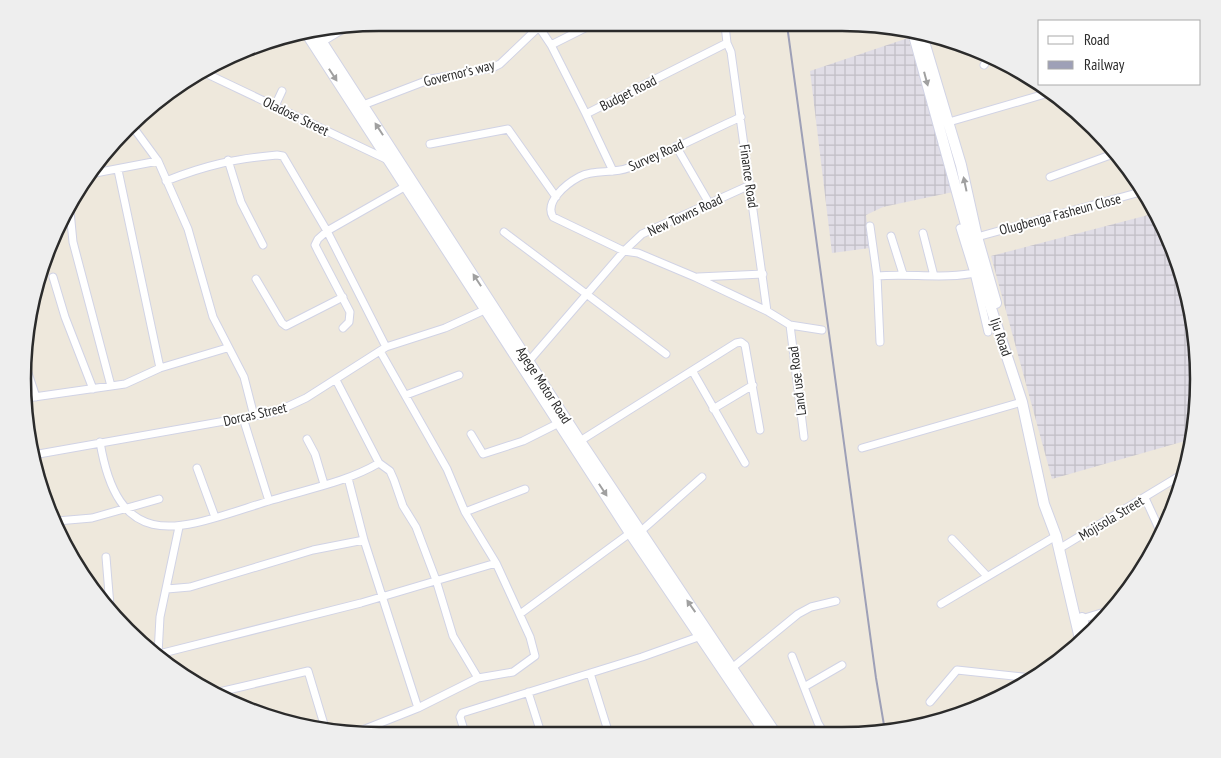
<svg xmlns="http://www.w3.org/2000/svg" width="1221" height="758" font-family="'PT Sans Narrow',sans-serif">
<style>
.industrial{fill:url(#industrial-grid)}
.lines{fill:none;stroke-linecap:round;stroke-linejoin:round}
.minor-casing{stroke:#d1d3e5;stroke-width:9}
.secondary-casing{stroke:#d1d3e5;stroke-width:12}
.minor{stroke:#fff;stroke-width:7}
.secondary{stroke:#fff;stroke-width:10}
.rail{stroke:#9ea0b7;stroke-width:2}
.oneway{fill:#a0a0a0}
.labels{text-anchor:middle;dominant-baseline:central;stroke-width:4;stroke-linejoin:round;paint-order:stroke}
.street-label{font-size:14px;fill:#2b2b2b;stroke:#fff}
.rim{fill:none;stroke:#2b2b2b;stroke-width:2.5}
</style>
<defs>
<pattern id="industrial-grid" width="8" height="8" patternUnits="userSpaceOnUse" patternTransform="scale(1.25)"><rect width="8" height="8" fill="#e0dde6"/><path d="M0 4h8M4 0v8" fill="none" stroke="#c0bec5"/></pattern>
</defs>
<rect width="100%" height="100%" fill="#eee8dc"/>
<path class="industrial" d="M908 38 932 114 953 192 883 207 866 215 870 248 832 253 810 71Z
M1156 213 1180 265 1195 333 1198 403 1192 439 1052 479 991 256Z"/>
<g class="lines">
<g class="minor-casing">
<path id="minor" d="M725 25 727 43 731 52 767 311
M539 27 551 45 586 114
M322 42 345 28
M551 45 593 24
M984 65 990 56
M203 72 388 160
M363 105 431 79 492 68 500 64 543 23
M275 106 282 91
M741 117C703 134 666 154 628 168 613 174 593 169 579 177 566 184 544 202 553 217L624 251 638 253 695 277 767 311 790 325 822 330
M949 122 1052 92
M133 127 158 161 188 229 213 317 244 377 254 416
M430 144 508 129 556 197
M676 146 709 203
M228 160 241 202 263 245
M118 170 160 368
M613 171 586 114 727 43
M90 174 158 161
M1050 177 1116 153
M166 181C206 165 234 159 277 155L283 156 327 231 386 347
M70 211 73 242 111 386
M870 226 877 276 880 342
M960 228 974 273 988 332
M504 232 666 354
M923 233 934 276
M891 236 903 274
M977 237 1144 191
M877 276C911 273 945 280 979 272
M53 277 65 317 93 389
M698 277 763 274
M256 279 282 323 286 326 343 297
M790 325 804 437
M343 328 349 322 350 312 318 251 315 245 318 239 327 231 406 186
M24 361 36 397
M529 361 624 251 642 234 750 185
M693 372 745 463
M336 380 379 463 390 471 394 480 403 506 416 527 436 580 453 636 478 678
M406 395 459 375
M27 398 125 384 160 368 227 348
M713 409 753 385
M243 418 269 501
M471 434 483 454 523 441 559 423
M307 439 315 454 324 484
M580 441 736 343 741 342 745 345 760 430
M100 442C120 562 187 526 272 500 308 489 347 482 379 463
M862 448 1022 402
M33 455 276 412 306 398 386 347 445 328 489 308
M197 468 215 517
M348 478 364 540 418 708
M1145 498 1162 535
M465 512 525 489
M57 521 92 518 159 499
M640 532 702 477
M952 539 987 576
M1062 547 1186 472
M106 557 110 606
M167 589 190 587 313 550 364 540
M941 604 1056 536
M520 614 630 533
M1078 620 1111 610
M158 654 160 617 179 527
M155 655 361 603 496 563
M792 656 818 723 825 735
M732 668 798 614 811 607 836 601
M590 673 609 734
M804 687 842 665
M528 692 541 733
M215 693 308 671 326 731
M930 702 957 670 1031 678
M355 733 418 708 478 678 513 672 535 656 530 637 496 563 465 512 447 469 380 351
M465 733 460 717 462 713 642 657 701 636"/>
</g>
<g class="secondary-casing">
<path id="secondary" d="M913 32 979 272 1022 402 1044 504 1056 536 1081 643
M316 33 580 441 776 734
M307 34 630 533 766 734
M922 35 961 165 977 237 996 303
M1082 618 1087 637"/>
</g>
<use href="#minor" class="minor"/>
<use href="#secondary" class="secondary"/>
<path class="rail" d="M787 25 876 678 885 731"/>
</g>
<defs><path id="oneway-solid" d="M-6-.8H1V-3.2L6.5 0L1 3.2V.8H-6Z" transform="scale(1.25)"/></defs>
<g class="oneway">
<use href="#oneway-solid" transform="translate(333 75) rotate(57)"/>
<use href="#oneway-solid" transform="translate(926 79) rotate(75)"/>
<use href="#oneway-solid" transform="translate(379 129) rotate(-123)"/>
<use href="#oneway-solid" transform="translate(965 184) rotate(-102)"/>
<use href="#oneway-solid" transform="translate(477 280) rotate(-123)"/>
<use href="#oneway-solid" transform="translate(603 490) rotate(57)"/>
<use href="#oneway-solid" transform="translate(691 606) rotate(-125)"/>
</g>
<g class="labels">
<g class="street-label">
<text transform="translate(459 73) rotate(-14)">Governor's way</text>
<text transform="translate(628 93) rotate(-27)">Budget Road</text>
<text transform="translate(296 116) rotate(26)">Oladose Street</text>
<text transform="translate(656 155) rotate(-24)">Survey Road</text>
<text transform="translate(749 176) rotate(82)">Finance Road</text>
<text transform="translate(1060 214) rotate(-15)">Olugbenga Fasheun Close</text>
<text transform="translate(685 215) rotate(-25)">New Towns Road</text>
<text transform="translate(1001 337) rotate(71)">Iju Road</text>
<text transform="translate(797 381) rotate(-97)">Land use Road</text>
<text transform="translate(544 385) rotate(57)">Agege Motor Road</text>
<text transform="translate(255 414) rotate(-13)">Dorcas Street</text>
<text transform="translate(1111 518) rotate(-31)">Mojisola Street</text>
</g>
</g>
<path d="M0 0H1221V758H0ZM379 31H842A348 348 0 0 1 1190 379V379A348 348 0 0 1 842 727H379A348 348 0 0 1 31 379V379A348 348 0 0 1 379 31Z" fill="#eee" fill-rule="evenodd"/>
<path class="rim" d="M379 31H842A348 348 0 0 1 1190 379V379A348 348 0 0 1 842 727H379A348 348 0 0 1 31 379V379A348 348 0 0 1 379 31Z"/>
<rect x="1038" y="20" width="162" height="65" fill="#ffffff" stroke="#aaaaaa"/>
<rect x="1048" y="36" width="25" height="8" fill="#ffffff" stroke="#aaaaaa"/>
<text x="1084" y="45" font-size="15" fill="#2b2b2b">Road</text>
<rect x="1048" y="61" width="25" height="8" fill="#9ea0b7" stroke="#aaaaaa"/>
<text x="1084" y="70" font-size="15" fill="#2b2b2b">Railway</text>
</svg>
